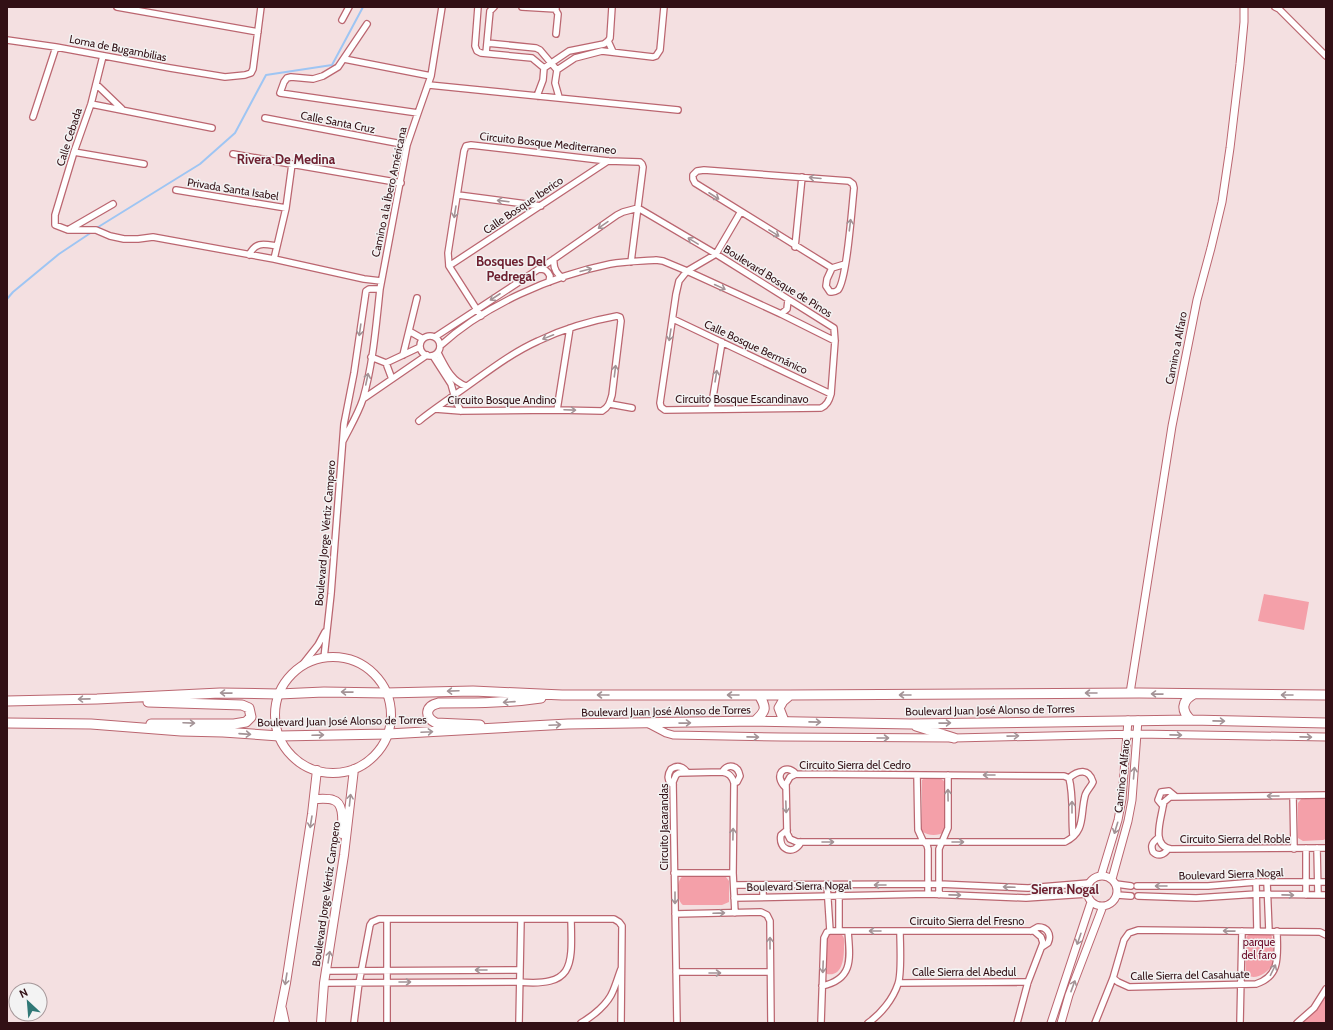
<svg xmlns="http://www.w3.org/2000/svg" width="1333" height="1030" font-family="Cabin,sans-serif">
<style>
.green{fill:#f4a0a9}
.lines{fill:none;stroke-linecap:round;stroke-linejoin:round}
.stream{stroke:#9ec5f3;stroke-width:2}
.minor-casing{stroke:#bb6670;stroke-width:8}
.tertiary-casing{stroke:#bb6670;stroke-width:9}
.secondary-casing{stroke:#bb6670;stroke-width:10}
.primary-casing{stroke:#bb6670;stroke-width:11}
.minor{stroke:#fff;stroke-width:5.5}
.tertiary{stroke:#fff;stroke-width:7}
.secondary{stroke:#fff;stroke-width:8}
.primary{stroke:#fff;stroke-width:9}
.oneway{stroke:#a39396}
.labels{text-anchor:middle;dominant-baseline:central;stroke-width:3;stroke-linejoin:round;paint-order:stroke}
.street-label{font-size:11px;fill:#321015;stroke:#f3f3f3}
.park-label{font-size:11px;fill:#690724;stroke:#f3f3f3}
.quarter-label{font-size:13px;font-weight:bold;fill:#6e2030;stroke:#f3f3f3}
</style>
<rect width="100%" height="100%" fill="#f4e0e1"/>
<path class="green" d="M1264 594 1309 602 1304 630 1258 621Z
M926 777 940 778 944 781 945 825 944 832C939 836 927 836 922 831V780Z
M1302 798H1322L1326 799V839L1323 840 1303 841 1298 838V803Z
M683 876 726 877 729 881V902L722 905H683C676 900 676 880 683 876Z
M831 933C834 933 840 932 843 936 845 939 844 945 844 948 844 959 842 977 827 974L825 971V941L828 935Z
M1252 933 1270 934C1274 938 1273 943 1273 949 1273 954 1274 960 1272 965 1268 974 1248 984 1246 970L1245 940 1247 936Z
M1326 994V1023H1297Z"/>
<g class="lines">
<path class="stream" d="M95 229 200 164 235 133 266 75 332 65 363 7
M7 299 13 292 59 254 92 232"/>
<g class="minor-casing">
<path id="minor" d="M117 7 258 32
M478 7 475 46 477 51 481 53 532 58 544 68 543 80 537 96
M522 7 556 9
M554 7 558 14 556 34
M612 7 610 38 608 41 613 52
M1275 7 1279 9 1326 56
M342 20 349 7
M367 24 338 67 323 76 313 79 291 77 287 78 284 82 280 93 418 113
M7 40 56 47 170 68 225 77 245 75 251 73 253 69 261 7
M487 43 536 48 540 50 557 70
M486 53 490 11 494 7
M103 56 91 104 74 152 55 215V225L68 230 113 204
M344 59 431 76
M544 68 569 51 604 44 608 41
M96 84 122 109
M429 85 678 110
M559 97 555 83 557 70 575 58 602 51 653 57 656 56 660 50 664 7
M91 104 212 128
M33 117 56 47
M265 118 407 145
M74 152 144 164
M233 154 401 183
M176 190 286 208
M458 195 541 206
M68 230H96L110 236 124 239H138L153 237 274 259 364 279 381 281
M795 247 802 177
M249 255C256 241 264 244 277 246
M274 259 286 208 292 164
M554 259C553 267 555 273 563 278
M449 266 608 161
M832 268 827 279 826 286 830 292H832C835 292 835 292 838 290 847 280 852 206 854 188L853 184 849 181 704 170 697 171 693 175V179L695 183 832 268 845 264
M539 269C545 269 547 270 550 276L549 282
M380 289 407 145 418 113 431 76 442 7
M781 314 787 309 788 300
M481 316 449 266 448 253 464 151 466 146 471 145 608 161 640 162 642 164 643 167 631 262
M673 319 831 394
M409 331 423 339
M420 346a10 10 0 1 1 20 0a10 10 0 1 1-20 0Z
M435 337 554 259 617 215 623 212 638 208 716 254 834 328 835 341 831 394C829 401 827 405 821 408L665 410 661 407 660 403 676 294 679 281 687 271 716 254 740 213
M440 346C485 305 551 276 610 264 625 261 641 261 656 260L663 261 687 271 781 314 835 341
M438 353C445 366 451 381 466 386
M403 355 417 298
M433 356 451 384 456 402 461 411
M371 357 386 363 420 347
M386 363 392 379
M363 399 427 355
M610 404 632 408
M711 409 722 342
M557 410 570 328
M419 421C430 412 442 404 453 396 481 377 507 355 538 341 563 329 589 321 617 316L620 317 621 321 612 395C610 402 609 407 602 411L557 410 461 411 435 409
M324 658 331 594 344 424 354 373 366 291 369 289H380C376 326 373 364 363 399 358 414 350 427 343 441
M303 664 318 645 325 632
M722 772C728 763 738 765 740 776L737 782 734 783
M917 775 918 830 923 841 927 845 928 849V894
M1069 778C1078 770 1089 768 1093 782 1091 787 1086 791 1085 796 1080 815 1086 832 1065 842H797L790 839 787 833 786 784 790 777 796 774 1064 776 1069 778C1074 797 1071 817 1073 836
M673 785C667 781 667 775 671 769 677 765 682 766 687 772
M786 788C772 775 785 762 796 774
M1326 795 1170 797 1164 802 1163 806C1161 820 1151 846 1171 849L1326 848
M1293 796 1294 849
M1163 806 1158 800 1161 792 1169 791 1175 796
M787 830 781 835C778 850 794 856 801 842
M1158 838C1153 842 1150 845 1153 852 1158 857 1164 855 1168 849
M1306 848V895
M1317 848 1318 895
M674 873H733
M1256 882 1257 931
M1267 882 1269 931
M1116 884 1131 886
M734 885 939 884 1028 888 1089 883
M827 885 830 931
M839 885V931
M1137 886H1208L1256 882H1326
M939 895V849L948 828V775
M1117 895 1131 896
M1138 896 1196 898 1257 894 1326 895
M763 897V885
M734 898 928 894 1026 898 1087 894
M675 914 761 912 767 915 770 921 771 1023
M387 919V1023
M1031 931 1038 927C1047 927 1052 934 1048 943L1042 947
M327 971 520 970
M676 972H770
M1113 978 1118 982 1129 987 1256 984C1282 976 1277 953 1277 931
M324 983 519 982C575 987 572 965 571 919
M899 983 1028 982
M822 986C854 979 850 958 848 931
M354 1023 359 983 370 925 372 922 379 919H614L619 922 622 926 621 1023
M519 1023 521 919
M581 1023C593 1016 608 1004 613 991 616 984 618 977 621 969
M677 1023 673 782 676 775 679 773 722 772C729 773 732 776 734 783L733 873 735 913
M821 1023 824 938 827 932 830 931H1034L1041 937 1043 943 1028 982 1017 1023
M868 1023C881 1014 893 999 898 984 902 974 900 943 900 931
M1095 1023 1113 978 1124 940 1129 933 1138 930 1320 932 1326 935
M1240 1023 1242 931
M1297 1023 1314 1008 1326 989"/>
</g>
<g class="tertiary-casing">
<path id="tertiary" d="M1130 693 1172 426 1197 300 1211 248 1222 202 1230 148 1240 64 1244 22V7
M647 723 666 733 673 735 781 737 954 738 1137 734 1326 737
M1087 891a15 15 0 1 1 30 0a15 15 0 1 1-30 0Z
M1101 876 1118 820 1122 799 1128 720
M1112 879 1128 821 1132 800 1138 720
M1051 1023 1091 902
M1061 1023 1069 995 1103 906"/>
</g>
<g class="secondary-casing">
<path id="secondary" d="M275 715a58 58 0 1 1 116 0a58 58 0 1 1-116 0Z
M314 799C320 799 328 798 333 800 345 803 342 824 342 834
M282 1009 285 1023
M278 1023 286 983 312 814 317 770
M321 1023 324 983 344 855 354 769"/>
</g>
<g class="primary-casing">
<path id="primary" d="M7 701 97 699 220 693 279 694 324 692 386 693 473 691 562 695H790L1139 693 1326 695
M148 702 242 705 249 708 251 717 246 722 234 724H151
M1191 720C1181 711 1181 701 1194 694
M755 721C766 711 767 708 759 695
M784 721 779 708 783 701 790 695
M7 723 91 724 181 731 223 732 279 736 388 734 568 724 755 721 911 724 1191 720 1326 723
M480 725 436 723C424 717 425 706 439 703 473 703 507 703 541 698
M916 726 954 738"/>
</g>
<use href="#minor" class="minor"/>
<use href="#tertiary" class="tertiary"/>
<use href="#secondary" class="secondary"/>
<use href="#primary" class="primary"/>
</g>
<defs><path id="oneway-shaft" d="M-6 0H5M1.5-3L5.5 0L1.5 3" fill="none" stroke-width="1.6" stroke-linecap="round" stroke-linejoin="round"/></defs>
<g class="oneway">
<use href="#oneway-shaft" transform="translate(815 178) rotate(-175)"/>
<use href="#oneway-shaft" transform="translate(714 196) rotate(33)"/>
<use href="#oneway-shaft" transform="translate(503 201) rotate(-173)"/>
<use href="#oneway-shaft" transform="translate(455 212) rotate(99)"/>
<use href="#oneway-shaft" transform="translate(603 225) rotate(145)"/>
<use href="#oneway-shaft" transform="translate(850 225) rotate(-83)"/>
<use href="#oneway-shaft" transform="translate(774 233) rotate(32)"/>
<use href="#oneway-shaft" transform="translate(693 241) rotate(-149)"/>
<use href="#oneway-shaft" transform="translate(586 270) rotate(-14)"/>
<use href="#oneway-shaft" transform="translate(720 287) rotate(25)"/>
<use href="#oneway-shaft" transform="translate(495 297) rotate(147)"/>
<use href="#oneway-shaft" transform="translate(360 330) rotate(98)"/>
<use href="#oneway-shaft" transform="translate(670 335) rotate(99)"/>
<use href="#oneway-shaft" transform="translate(548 337) rotate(158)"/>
<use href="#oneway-shaft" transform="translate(615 371) rotate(-83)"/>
<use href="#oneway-shaft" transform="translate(716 376) rotate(-81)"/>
<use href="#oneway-shaft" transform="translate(367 379) rotate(-78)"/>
<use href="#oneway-shaft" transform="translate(570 410) rotate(2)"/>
<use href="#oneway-shaft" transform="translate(453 691) rotate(178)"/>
<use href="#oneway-shaft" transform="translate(347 692) rotate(-179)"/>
<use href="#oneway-shaft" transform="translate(226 693) rotate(-179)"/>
<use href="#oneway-shaft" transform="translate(1091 693) rotate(180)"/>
<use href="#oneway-shaft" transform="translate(1157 694) rotate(-179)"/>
<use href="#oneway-shaft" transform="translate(603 695) rotate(-180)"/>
<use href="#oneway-shaft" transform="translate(733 695) rotate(-180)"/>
<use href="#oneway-shaft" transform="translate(905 695) rotate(180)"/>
<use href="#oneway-shaft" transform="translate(1287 695) rotate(-180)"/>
<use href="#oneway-shaft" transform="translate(84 699) rotate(179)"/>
<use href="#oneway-shaft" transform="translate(509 702) rotate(176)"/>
<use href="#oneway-shaft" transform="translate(1219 721) rotate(1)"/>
<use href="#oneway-shaft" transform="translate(815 722) rotate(1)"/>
<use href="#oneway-shaft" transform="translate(189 723) rotate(2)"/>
<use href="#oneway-shaft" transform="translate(685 723) rotate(-1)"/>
<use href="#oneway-shaft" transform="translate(945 723) rotate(-1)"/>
<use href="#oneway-shaft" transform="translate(555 725) rotate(-3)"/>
<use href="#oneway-shaft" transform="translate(427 732) rotate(-3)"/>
<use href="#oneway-shaft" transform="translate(245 734) rotate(4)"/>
<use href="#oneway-shaft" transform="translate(318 735) rotate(-2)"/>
<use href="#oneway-shaft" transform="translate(1176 735) rotate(1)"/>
<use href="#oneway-shaft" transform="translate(1013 736) rotate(-1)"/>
<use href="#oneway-shaft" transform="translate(753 737) rotate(1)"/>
<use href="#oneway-shaft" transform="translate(1306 737) rotate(1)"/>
<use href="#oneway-shaft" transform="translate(883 738)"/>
<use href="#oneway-shaft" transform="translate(1134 773) rotate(-85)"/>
<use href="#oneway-shaft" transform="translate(989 775) rotate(-180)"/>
<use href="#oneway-shaft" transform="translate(948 795) rotate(-91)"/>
<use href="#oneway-shaft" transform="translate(1273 796) rotate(180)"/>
<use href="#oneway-shaft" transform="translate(350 800) rotate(-84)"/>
<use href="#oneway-shaft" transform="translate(786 807) rotate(88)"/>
<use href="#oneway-shaft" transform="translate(1072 807) rotate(-90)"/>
<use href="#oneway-shaft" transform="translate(311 822) rotate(99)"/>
<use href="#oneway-shaft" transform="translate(1116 828) rotate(107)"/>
<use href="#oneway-shaft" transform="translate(733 834) rotate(-89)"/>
<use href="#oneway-shaft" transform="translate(828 842)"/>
<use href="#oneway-shaft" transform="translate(958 842)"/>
<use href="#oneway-shaft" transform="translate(880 885) rotate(180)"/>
<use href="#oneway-shaft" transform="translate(1161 886) rotate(180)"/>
<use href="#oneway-shaft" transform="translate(1009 887) rotate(-178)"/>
<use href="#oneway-shaft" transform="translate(955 895) rotate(1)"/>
<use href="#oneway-shaft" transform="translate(1288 895) rotate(1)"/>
<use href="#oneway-shaft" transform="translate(675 898) rotate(90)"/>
<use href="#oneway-shaft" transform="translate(719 913) rotate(-2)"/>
<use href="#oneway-shaft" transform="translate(875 931) rotate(-180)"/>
<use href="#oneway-shaft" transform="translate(1229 931) rotate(-179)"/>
<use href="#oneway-shaft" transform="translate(1079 939) rotate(109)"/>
<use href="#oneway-shaft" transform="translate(770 943) rotate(-90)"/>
<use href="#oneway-shaft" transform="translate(329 957) rotate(-81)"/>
<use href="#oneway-shaft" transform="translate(823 967) rotate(92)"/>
<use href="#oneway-shaft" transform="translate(481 970) rotate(180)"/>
<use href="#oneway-shaft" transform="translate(1273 970) rotate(-64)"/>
<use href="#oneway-shaft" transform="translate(715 973)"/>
<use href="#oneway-shaft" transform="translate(286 979) rotate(99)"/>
<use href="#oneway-shaft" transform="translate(405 982)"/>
<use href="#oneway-shaft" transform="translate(1073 986) rotate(-70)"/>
</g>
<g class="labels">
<g class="street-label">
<text transform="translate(118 48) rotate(11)">Loma de Bugambilias</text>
<text transform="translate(338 122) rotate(11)">Calle Santa Cruz</text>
<text transform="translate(69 137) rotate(-72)">Calle Cebada</text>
<text transform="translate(548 143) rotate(6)">Circuito Bosque Mediterraneo</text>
<text transform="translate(233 189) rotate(9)">Privada Santa Isabel</text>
<text transform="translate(389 192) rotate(-78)">Camino a la Íbero Américana</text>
<text transform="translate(523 205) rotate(-34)">Calle Bosque Iberico</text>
<text transform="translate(778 281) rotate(32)">Boulevard Bosque de Pinos</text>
<text transform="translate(756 347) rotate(25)">Calle Bosque Bermánico</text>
<text transform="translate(1176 348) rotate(-79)">Camino a Alfaro</text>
<text x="742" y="399">Circuito Bosque Escandinavo</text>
<text x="502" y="400">Circuito Bosque Andino</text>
<text transform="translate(325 533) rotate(-85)">Boulevard Jorge Vértiz Campero</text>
<text transform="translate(990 710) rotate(-1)">Boulevard Juan José Alonso de Torres</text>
<text transform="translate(666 711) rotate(-1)">Boulevard Juan José Alonso de Torres</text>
<text transform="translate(342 721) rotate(-1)">Boulevard Juan José Alonso de Torres</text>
<text x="855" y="765">Circuito Sierra del Cedro</text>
<text transform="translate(1122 776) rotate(-84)">Camino a Alfaro</text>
<text transform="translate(664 827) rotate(-90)">Circuito Jacarandas</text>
<text x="1235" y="839">Circuito Sierra del Roble</text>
<text transform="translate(1231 874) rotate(-2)">Boulevard Sierra Nogal</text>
<text transform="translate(799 886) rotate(-1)">Boulevard Sierra Nogal</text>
<text transform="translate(326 894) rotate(-82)">Boulevard Jorge Vértiz Campero</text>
<text x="967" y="921">Circuito Sierra del Fresno</text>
<text x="964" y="972">Calle Sierra del Abedul</text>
<text transform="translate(1190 975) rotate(-1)">Calle Sierra del Casahuate</text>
</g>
<g class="park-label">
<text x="1259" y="942">parque<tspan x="1259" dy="13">del faro</tspan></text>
</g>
<g class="quarter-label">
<text x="286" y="159">Rivera De Medina</text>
<text x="511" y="261">Bosques Del<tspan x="511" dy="15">Pedregal</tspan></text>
<text x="1065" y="889">Sierra Nogal</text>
</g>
</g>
<rect width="1333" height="1030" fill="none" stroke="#321015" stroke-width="16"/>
<g transform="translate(28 1002) rotate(334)"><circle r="19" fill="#f3f3f3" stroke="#a6989a"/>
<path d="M0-3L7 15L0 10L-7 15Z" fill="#2f7876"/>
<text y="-6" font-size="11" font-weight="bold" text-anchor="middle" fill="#321015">N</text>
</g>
</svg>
